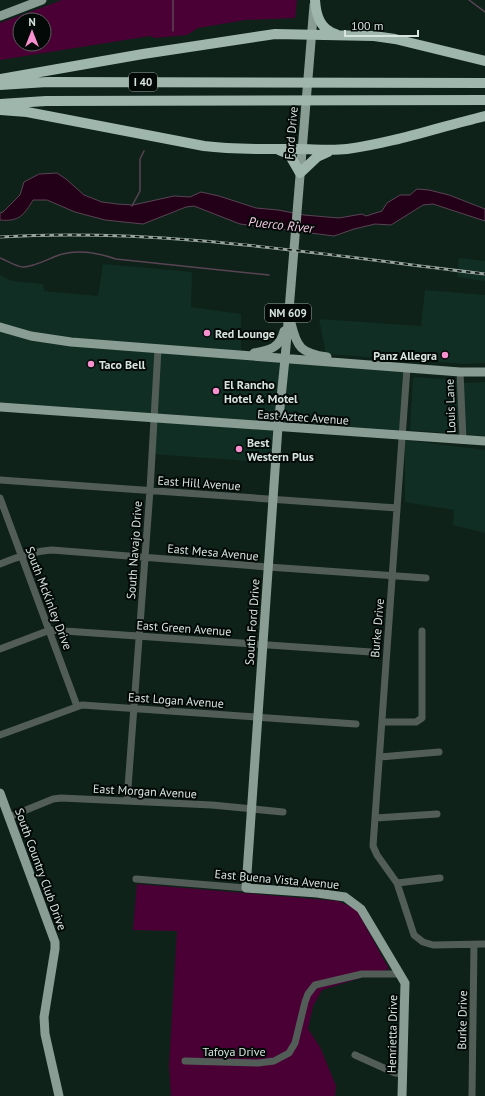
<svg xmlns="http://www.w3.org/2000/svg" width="485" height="1096" font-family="'PT Sans',sans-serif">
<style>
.built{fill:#102e24}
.green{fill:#4b0035;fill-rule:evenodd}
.water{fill:#230017;stroke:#594453}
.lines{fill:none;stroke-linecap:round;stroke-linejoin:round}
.stream{stroke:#594453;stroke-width:1.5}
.minor{stroke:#535d58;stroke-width:7}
.major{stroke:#899d94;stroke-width:9}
.highway{stroke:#9eb6ac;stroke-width:10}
.rail-casing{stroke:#96a49e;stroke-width:3}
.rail{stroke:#030907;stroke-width:1.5;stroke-dasharray:4.5;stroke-linecap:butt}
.poi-dot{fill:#f790ce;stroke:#030907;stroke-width:1.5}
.labels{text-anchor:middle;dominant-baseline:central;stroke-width:4;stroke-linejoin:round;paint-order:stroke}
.shield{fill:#030907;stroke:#97a29e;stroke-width:1}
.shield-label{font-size:11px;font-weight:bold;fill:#d7e3de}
.street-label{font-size:12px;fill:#d7e3de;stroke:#030907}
.poi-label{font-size:12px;font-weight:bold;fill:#d7e3de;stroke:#030907;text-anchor:start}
.water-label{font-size:13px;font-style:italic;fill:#f5c7e0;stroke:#030907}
</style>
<rect width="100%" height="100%" fill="#0e221a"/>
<path class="built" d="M459 258 485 261V281L457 277Z
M103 264 192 272 191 307 241 314V355L407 368 402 436 278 427 276 463 152 454 154 418 0 407V275L12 281 43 284 44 291 98 296Z
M425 290 485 295V363L464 364 326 354 319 319 421 326Z
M413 377 456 380 467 383 485 382V436L410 430Z
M405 440 485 450V533L453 525 454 510 405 502Z"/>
<path class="green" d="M62 0H297L295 18 245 20 198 28 187 35 155 38 150 36 0 60V23ZM20 20H44V44H20Z
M137 884 338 901 356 909 389 969 322 990 313 1006 308 1029 320 1047 336 1086 335 1096H171L169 1066 177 931 133 930Z"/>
<path class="water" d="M57 173 66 179 84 195 102 202 117 204 133 205 174 196 190 197 201 192 219 196 256 208 278 210 304 215 339 218 362 214 366 216 382 211 387 203 400 195H410L417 189 429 190 449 195 485 209V221L433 204 423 205 391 225 375 224 354 229 334 236 240 224 194 206 186 207 143 224 105 220 75 212 47 200H33C24 215 19 222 0 220V213L3 212 20 195 24 182 39 174Z"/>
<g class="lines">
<path class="stream" d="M469 0 485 12
M173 31V0
M132 206 140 191V159L144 151
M0 258C6 260 16 267 23 267 34 267 48 259 59 255 77 249 99 253 116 259L269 275"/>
<path class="minor" d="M407 368 373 846 377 855 397 883 414 935 423 942 433 945 485 944
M460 372 463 440
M0 480 397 508
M0 498 77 706
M0 564C17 557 34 551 52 550L268 567 426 578
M0 649 50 630 371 652
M382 722H416L422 718V631
M0 735 82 705 356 724
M380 757 439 752
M127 801 150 490 158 349
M9 817 53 799 61 798 212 805 283 812
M376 818 437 814
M136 879 246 888
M397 883 440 878
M355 1055 395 1073 403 1074
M185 1061 258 1063 274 1061 289 1053 295 1043 305 1002 308 994 315 985 362 974H400
M472 1096 474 945"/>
<path class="major" d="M314 5 285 359 278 427 246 888 317 893 345 897 361 909 405 983 402 1096
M0 16 42 0
M291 323C297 348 301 353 327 357
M0 327 31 336 71 342 460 372H485
M254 353C270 350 280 348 284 331
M0 407 485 441
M0 793 55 942V949L44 1017 45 1034 59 1096"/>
<path class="highway" d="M315 0C316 15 320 30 336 34
M0 79 143 54 275 34 374 36 395 39 485 61
M0 85 47 82 485 83
M0 104 46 101 485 100
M0 110 27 112 204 146C235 150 267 149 298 149 314 149 330 151 347 149 393 143 439 127 485 116
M279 150 289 154 300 173 317 157 328 152"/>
<g class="rail-casing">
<path id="rail" d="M0 237C162 227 324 255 485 274"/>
</g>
<use href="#rail" class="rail"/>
</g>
<g class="poi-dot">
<circle cx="207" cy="333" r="4"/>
<circle cx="445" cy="355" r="4"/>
<circle cx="91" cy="364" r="4"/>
<circle cx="216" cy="391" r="4"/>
<circle cx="239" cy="449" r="4"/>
</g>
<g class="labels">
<g class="shield">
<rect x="129" y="73" width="28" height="18" rx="3"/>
<rect x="265" y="304" width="46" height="18" rx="3"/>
</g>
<g class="shield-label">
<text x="143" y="82">I 40</text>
<text x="288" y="313">NM 609</text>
</g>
<g class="street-label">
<text transform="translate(291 133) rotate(-85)">Ford Drive</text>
<text transform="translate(450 406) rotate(-92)">Louis Lane</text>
<text transform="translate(303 417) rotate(4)">East Aztec Avenue</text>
<text transform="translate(199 483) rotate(4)">East Hill Avenue</text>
<text transform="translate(134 550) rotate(-86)">South Navajo Drive</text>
<text transform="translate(213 552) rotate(5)">East Mesa Avenue</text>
<text transform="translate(49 598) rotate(69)">South McKinley Drive</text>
<text transform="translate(252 622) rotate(-86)">South Ford Drive</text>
<text transform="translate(184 628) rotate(4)">East Green Avenue</text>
<text transform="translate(377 628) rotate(-85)">Burke Drive</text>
<text transform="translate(176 700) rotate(4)">East Logan Avenue</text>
<text transform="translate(145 791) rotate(3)">East Morgan Avenue</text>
<text transform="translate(41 869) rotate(70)">South Country Club Drive</text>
<text transform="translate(277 879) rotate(5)">East Buena Vista Avenue</text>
<text transform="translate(462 1020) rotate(-89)">Burke Drive</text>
<text transform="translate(392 1034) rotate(-89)">Henrietta Drive</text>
<text x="234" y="1051">Tafoya Drive</text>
</g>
<g class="poi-label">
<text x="215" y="333">Red Lounge</text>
<text x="437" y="355" text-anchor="end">Panz Allegra</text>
<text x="99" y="364">Taco Bell</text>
<text x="224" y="384">El Rancho<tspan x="224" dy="14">Hotel &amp; Motel</tspan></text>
<text x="247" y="442">Best<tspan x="247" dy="14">Western Plus</tspan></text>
</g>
<g class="water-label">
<text transform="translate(281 225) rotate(6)">Puerco River</text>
</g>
</g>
<g transform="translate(32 32)"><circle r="19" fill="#030907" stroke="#58605d"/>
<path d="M0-3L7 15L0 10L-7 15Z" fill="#f790ce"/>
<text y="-6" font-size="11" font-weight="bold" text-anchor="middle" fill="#d7e3de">N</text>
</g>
<path d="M345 30v6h73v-6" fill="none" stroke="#d7e3de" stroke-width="2"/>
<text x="351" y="30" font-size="12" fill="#d7e3de" stroke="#030907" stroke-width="3" paint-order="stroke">100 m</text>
</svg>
